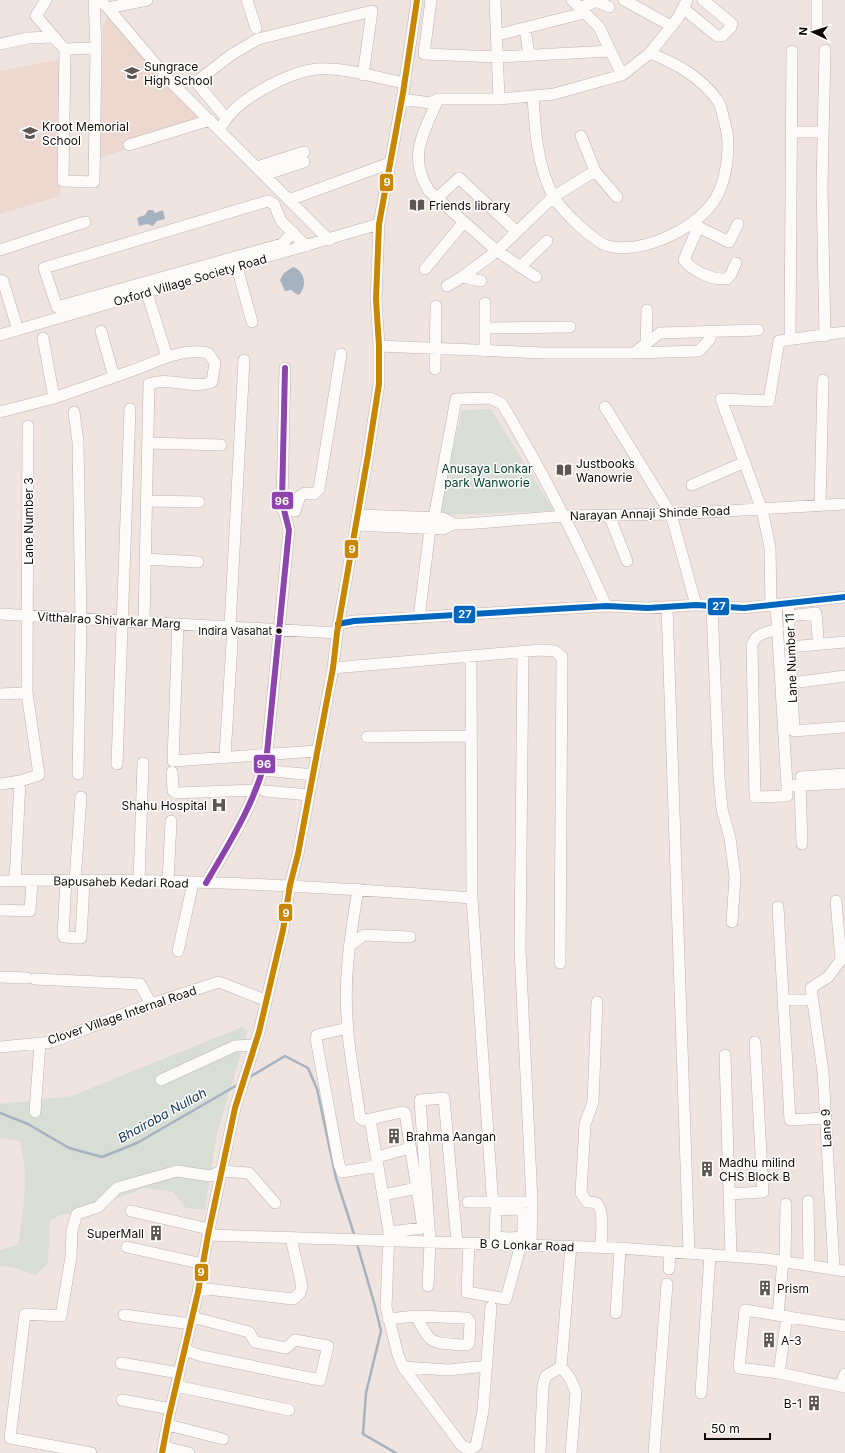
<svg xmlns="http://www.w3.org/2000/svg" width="845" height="1453" font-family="Inter,sans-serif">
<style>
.built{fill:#edd8d0}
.green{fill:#d8ded6}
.water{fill:#a6b2c0}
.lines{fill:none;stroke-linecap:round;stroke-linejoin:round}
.stream{stroke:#a6b2c0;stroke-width:2.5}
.minor-casing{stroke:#bcb2b0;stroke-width:12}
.minor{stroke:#fdfbfa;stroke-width:11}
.bus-1-casing{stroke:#fff;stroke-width:9}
.bus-2-casing{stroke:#fff;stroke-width:9}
.bus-3-casing{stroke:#fff;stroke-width:9}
.bus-1{stroke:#0065bd;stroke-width:6}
.bus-2{stroke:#8e44ad;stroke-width:6}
.bus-3{stroke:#c98701;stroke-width:6}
.bus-dot{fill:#110a07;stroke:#fff;stroke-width:1.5}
.labels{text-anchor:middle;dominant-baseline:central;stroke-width:3;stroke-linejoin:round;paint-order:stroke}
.bus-label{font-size:11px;fill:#110a07;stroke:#fff;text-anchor:end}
.poi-label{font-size:12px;fill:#110a07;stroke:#fff;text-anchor:start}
.street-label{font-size:12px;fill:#110a07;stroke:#fff}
.park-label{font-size:12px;fill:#003d27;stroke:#fff}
.water-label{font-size:13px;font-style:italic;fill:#123657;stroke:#fff}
.line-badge{stroke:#fff;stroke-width:1.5}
.badge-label{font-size:11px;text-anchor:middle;font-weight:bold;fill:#fff}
</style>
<rect width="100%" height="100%" fill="#f0e4e0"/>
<path class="built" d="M109 17 207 121 100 158 103 24Z
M61 59 60 196 0 214V71Z"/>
<path class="green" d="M491 409 554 511 438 515 462 410Z
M242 1027 248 1031 217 1133 205 1210 186 1208 173 1192 144 1188 90 1209 58 1216 50 1221 48 1263 36 1275 12 1267 0 1266V1250L18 1245C23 1215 30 1170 19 1141L0 1138V1104L72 1096Z"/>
<path class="water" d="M148 210H153L155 213 163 210 165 219 157 221 153 226 147 224 139 226 137 218 145 215Z
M293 267C305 271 307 285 300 294L298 295 291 290 285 291 280 280 284 273Z"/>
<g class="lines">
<path class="stream" d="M248 1078 285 1056 308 1068 317 1089 336 1178 355 1237
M0 1113 28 1124 69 1148 102 1157 137 1143 239 1084
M357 1244 375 1306 381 1331 366 1393 363 1434 396 1453"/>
<g class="minor-casing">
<path id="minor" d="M46 0 36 16 57 40
M99 0 108 8 170 81 329 240
M247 0 256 28
M431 0 424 54 498 57 610 51
M495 0 499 99
M572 0 599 27 622 75
M624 0 671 26
M817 0V27
M108 8 147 0
M579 8 597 1 609 7
M684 9 717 36H722L731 27 732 24 703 0
M525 28 529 55
M497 35 584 13
M0 44 28 38 53 37 65 49 63 181 94 182 96 48 94 0
M65 49 96 48
M825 50 822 186 825 336
M533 96C535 129 537 165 553 196 557 204 566 212 572 219 579 226 599 244 608 246 642 254 690 231 711 205 726 187 732 147 725 124 723 117 722 107 718 101 701 77 677 64 650 53
M402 99 430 103 438 99H499L554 94 622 75 650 53 678 18 687 0
M438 99C424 133 407 156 429 191L497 251 536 277
M226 118 196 82 231 55 258 39 372 11 363 75
M223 124C231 110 246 99 260 91 277 81 297 71 317 69 344 67 378 78 405 83
M792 132H823
M581 136 595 171 617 197
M129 145 210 120
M257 167 304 152
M264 175 304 162
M437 198 459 178 517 232
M289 200 390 163
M293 232 282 244 57 307 44 268 268 201 274 204 281 221 306 246
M0 250 85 222
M736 263 731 274 727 279C712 280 694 272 684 260L698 227 729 242 738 224
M237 267 252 322
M520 267 547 241
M425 269 464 222
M462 277 497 251 553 197 595 171
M0 280 3 281 18 330
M447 286 462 277 481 281
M147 293 167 357
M485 303V351
M485 328 570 327
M101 331 114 377
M0 335 379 224
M43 338 54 398C80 389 105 380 131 371 155 363 181 347 208 353L215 363 212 382C192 390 170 376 149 384L144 621
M790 340 792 51
M646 344 647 310
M379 346 543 353H634L699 351 710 339 711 332
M634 353 660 333 758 330
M435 369 436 306
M605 407 671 514 696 605
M0 412 54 398
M74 412 78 442 81 619 78 774
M148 443 221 445
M692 485 745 462
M147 501 199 502
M820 506 823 380
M282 509 295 511 300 496 305 493 314 494 319 489 341 354
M358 515 443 518 454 524H465L565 516 674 514 845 504
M609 515 627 561
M434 518 456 399 490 398 502 404C542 471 575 534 606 606
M356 525 443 529 454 524
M146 559 198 562
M788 604 794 731 845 727
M776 605 787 786 845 783
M712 606 719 777 722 809 730 838 735 877 732 922
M771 606 770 547 762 510 721 399 769 401 779 341 845 332
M667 607 689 1252
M0 614 337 633
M789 616 816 613 818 637
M419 618 430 529
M178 624 173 761 317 751
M338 624 354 621 606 606 648 608 696 605 744 608 845 597
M230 627 244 360
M778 629C766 633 755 633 752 646L755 797 787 796V786
M790 647 845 642
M523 652 520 949 532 1202
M471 656 472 898 492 1193 493 1202H532L531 1245
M333 668 540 650 555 651 562 657 560 963
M792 683 845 676
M0 694 27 693
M367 737 471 736
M225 756 233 627
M117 764 130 409
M263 770 313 775
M172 772 173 791 177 793 255 790
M801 777 845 774
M1 784 20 781 39 775 27 693 28 426
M800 785 802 844
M265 791 309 795
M0 881C157 877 315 886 472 898
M15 881 20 781
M66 881 63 935 64 937 81 938 84 881
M75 881 81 797
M139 882 143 763
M168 882 171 821
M206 883C230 842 257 800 267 753L289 530 282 502 285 368
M358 889C351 932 344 974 347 1017 348 1051 356 1084 360 1118L363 1120 370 1119 389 1232 386 1307 398 1355 403 1367 448 1370 487 1366
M778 907 790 1120 825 1118
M0 910 30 911 32 881
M349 946 364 935 410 937
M178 951 193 883
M0 977 27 978
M35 979 140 984 151 1004
M784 1000H813
M597 1002 593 1102 585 1124 581 1193 587 1202C589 1202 594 1202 596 1203 605 1208 601 1238 601 1247
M348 1028 317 1035 316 1039 339 1164 342 1172 378 1166
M0 1047 52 1042 142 1007 219 982 265 1000
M725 1055 731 1256
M161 1080 235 1046 255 1045
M35 1112 40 1043
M370 1119 402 1112 405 1113 423 1228 389 1232
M377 1157 410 1148
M729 1194 763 1192 755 1042
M383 1195 417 1188
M808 1201 809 1265
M468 1202H493
M131 1211 209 1229
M208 1235 619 1248 767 1259 845 1271
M508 1238 495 1237 496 1210 518 1209 523 1213V1237L510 1238
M469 1243 467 1292 506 1299 521 1244
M571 1246 561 1367 570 1378 576 1392 571 1453
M127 1247 203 1264
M785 1261 786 1204
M669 1269 670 1252
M834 1269 823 1072 811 988 828 977 841 960 836 901
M428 1286 430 1242 420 1100 444 1098 457 1243
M199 1288 293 1299 300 1293 302 1286 291 1238
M616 1313 620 1249
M124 1315 191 1324
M778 1315 783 1261
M388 1319 416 1316 467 1318 470 1322 469 1343 467 1345H463C430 1342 432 1346 416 1316
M845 1326 745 1310 739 1368 779 1373 845 1387
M185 1350 202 1356 320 1380 328 1346 295 1340 286 1348 255 1342 249 1332 192 1317
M121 1363 179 1373
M403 1367 462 1446 470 1449 476 1446 483 1411 491 1307
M779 1373 787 1316
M840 1385 845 1374
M176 1386 289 1410
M701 1393 710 1254
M122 1400 171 1409
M168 1425 223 1439
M164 1447 189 1453
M91 1453 10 1438 25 1314 61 1316 71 1257 72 1230 77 1214 98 1207 117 1188 177 1171 210 1176 221 1171 249 1173 275 1203
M162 1453 169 1416 198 1292 208 1235 235 1108 259 1032 283 930 290 885 298 854 333 668 337 633 368 455 379 384V346L376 299 379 224 403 93 417 0
M540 1453 543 1385 546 1376 561 1367
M654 1453 667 1284"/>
</g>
<use href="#minor" class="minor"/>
<g class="bus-1-casing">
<path id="bus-1" d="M338 624 354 621 606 606 648 608 696 605 744 608 845 597"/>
</g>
<g class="bus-2-casing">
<path id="bus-2" d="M206 883C230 842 257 800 267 753L289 530 282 502 285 368"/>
</g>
<g class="bus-3-casing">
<path id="bus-3" d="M162 1453 169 1416 198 1292 208 1235 235 1108 259 1032 283 930 290 885 298 854 333 668 337 633 368 455 379 384V346L376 299 379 224 403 93 417 0"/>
</g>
<use href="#bus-1" class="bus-1"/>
<use href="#bus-2" class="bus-2"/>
<use href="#bus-3" class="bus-3"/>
</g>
<defs>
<g id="school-bare" transform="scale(1.2)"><path d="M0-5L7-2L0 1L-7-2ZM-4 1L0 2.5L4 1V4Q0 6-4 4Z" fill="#5f5653" stroke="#fff" stroke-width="2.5" paint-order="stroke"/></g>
<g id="library-bare" transform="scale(1.2)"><path d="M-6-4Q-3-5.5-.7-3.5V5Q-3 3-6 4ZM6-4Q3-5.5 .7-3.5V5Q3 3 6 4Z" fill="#5f5653" stroke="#fff" stroke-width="2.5" paint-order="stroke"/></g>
<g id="hospital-bare" transform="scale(1.2)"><path d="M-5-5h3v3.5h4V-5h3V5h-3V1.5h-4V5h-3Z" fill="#5f5653" stroke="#fff" stroke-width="2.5" paint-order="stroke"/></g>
<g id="building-bare" transform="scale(1.2)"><path d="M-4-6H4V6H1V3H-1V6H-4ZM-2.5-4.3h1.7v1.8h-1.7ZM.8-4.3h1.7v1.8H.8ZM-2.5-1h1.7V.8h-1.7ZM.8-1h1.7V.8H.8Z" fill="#5f5653" stroke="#fff" stroke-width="2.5" paint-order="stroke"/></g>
</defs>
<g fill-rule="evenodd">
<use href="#school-bare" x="132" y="73"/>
<use href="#school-bare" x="30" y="133"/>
<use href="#library-bare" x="417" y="205"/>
<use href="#library-bare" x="564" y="470"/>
<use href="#hospital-bare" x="219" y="805"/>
<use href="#building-bare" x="394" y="1136"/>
<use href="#building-bare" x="707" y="1169"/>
<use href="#building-bare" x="156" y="1233"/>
<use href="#building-bare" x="765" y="1288"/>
<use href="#building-bare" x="769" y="1340"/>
<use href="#building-bare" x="814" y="1403"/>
</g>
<circle class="bus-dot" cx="279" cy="631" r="3.5"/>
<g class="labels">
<g class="bus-label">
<text x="272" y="631">Indira Vasahat</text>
</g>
<g class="poi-label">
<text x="144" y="66">Sungrace<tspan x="144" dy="14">High School</tspan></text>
<text x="42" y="126">Kroot Memorial<tspan x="42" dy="14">School</tspan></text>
<text x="429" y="205">Friends library</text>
<text x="576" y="463">Justbooks<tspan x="576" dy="14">Wanowrie</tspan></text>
<text x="207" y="805" text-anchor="end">Shahu Hospital</text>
<text x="406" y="1136">Brahma Aangan</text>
<text x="719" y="1162">Madhu milind<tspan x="719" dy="14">CHS Block B</tspan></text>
<text x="144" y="1233" text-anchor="end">SuperMall</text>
<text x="777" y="1288">Prism</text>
<text x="781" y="1340">A-3</text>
<text x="802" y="1403" text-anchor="end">B-1</text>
</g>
<g class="street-label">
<text transform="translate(190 280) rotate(-16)">Oxford Village Society Road</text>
<text transform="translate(650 513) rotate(-2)">Narayan Annaji Shinde Road</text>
<text transform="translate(28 521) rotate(-90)">Lane Number 3</text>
<text transform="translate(109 620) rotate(3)">Vitthalrao Shivarkar Marg</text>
<text transform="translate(791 658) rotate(-92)">Lane Number 11</text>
<text transform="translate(121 882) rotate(1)">Bapusaheb Kedari Road</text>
<text transform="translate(122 1015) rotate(-19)">Clover Village Internal Road</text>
<text transform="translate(826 1128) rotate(-93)">Lane 9</text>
<text transform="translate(527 1245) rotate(2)">B G Lonkar Road</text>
</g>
<g class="park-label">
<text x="487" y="468">Anusaya Lonkar<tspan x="487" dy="14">park Wanworie</tspan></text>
</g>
<g class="water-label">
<text transform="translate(162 1115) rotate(-29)">Bhairoba Nullah</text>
</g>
</g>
<g class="line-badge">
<rect x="379" y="173" width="15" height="19" rx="4" fill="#c98701"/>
<rect x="271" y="491" width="23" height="19" rx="4" fill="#8e44ad"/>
<rect x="344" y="539" width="15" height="20" rx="4" fill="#c98701"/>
<rect x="707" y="597" width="23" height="19" rx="4" fill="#0065bd"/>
<rect x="453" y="605" width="23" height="19" rx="4" fill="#0065bd"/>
<rect x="253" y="754" width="23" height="20" rx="4" fill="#8e44ad"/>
<rect x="278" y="903" width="15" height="19" rx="4" fill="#c98701"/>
<rect x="194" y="1263" width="15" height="19" rx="4" fill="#c98701"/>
</g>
<g class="badge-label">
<text x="387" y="186">9</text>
<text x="282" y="505">96</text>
<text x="352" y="553">9</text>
<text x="719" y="610">27</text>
<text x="465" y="618">27</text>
<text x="264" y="768">96</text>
<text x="286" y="917">9</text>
<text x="201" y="1276">9</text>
</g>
<g transform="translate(813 32) rotate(274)" stroke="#ffffff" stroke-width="3" paint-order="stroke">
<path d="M0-3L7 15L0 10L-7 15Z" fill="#110a07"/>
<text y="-6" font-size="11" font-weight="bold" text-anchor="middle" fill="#110a07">N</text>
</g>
<path d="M705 1433v6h65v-6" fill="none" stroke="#110a07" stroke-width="2"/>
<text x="711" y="1433" font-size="12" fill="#110a07" stroke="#ffffff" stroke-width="3" paint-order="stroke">50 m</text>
</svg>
